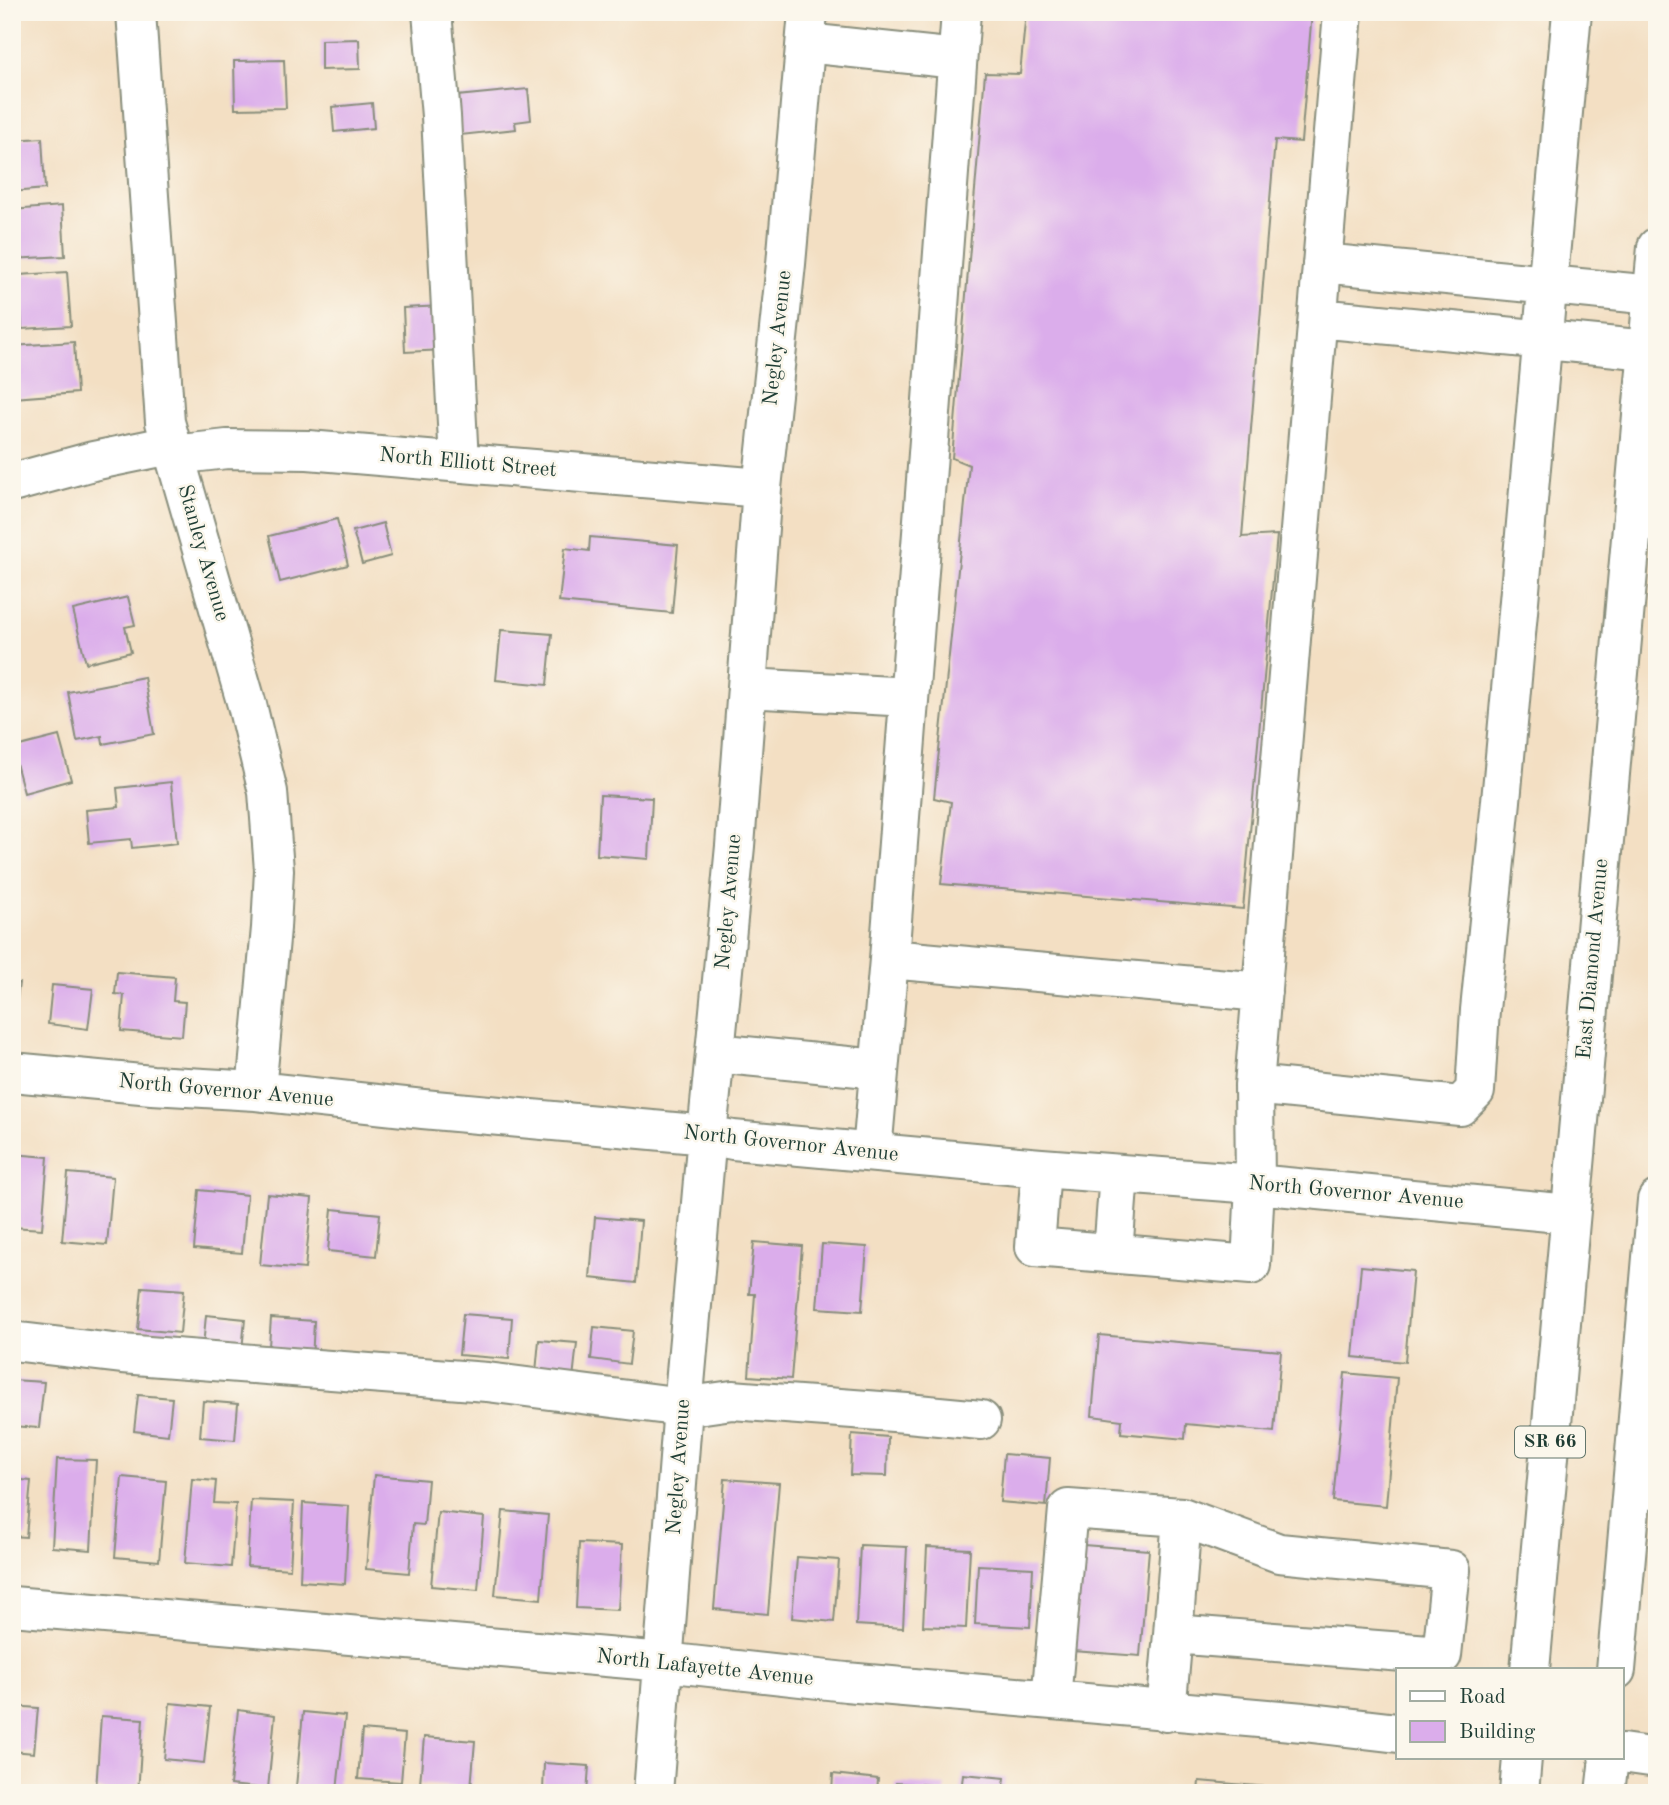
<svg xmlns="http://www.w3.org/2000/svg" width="1669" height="1805" font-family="'Old Standard TT',serif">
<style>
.building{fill:#dbadeb}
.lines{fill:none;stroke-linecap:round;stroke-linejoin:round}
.minor-casing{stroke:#898e7c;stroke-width:42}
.major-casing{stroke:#898e7c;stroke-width:42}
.minor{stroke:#fff;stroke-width:38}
.major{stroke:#fff;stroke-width:38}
.labels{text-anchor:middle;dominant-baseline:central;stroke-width:5;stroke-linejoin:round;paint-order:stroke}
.shield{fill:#fbf7ec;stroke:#61756b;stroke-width:2}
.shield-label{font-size:19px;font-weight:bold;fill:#1f3d34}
.street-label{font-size:21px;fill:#1f3d34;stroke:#fbf7ec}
</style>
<rect width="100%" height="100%" fill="#fbf7ec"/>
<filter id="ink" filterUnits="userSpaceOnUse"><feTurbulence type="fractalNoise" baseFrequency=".0143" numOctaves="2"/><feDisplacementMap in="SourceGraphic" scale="14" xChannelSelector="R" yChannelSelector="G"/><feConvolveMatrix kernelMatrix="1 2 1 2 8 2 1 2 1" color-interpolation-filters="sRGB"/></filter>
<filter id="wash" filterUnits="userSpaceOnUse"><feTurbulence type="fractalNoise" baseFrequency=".00686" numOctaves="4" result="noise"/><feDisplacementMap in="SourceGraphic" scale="28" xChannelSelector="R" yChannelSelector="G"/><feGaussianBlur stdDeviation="1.57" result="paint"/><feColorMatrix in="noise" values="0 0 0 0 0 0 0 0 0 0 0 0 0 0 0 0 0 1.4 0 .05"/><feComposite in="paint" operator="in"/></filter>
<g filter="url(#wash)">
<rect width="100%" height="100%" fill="#f3dfc3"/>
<g id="blocks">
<path class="building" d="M1026 12H1312L1301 142 1275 140 1242 537 1277 535 1243 909 941 884 951 802 934 798 969 465 952 458 985 73 1020 74Z
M359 39 360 69 321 70V40Z
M284 60 286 108 235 109 234 61Z
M528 89 531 120 515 122 516 129 461 135 457 96Z
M372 103 374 128 334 132 332 107Z
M42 138 45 189 12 192V140Z
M62 206 65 256 12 259V210Z
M67 272 71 326 22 329 19 275Z
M442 306 444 350 405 352 403 308Z
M74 342 77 393 14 398 16 414H12V346Z
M337 519 348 565 280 582 269 536Z
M383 523 391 556 362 564 353 531Z
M590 537 678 545 672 613 559 602 565 548 589 551Z
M128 597 135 625 125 627 131 652 86 663 73 610Z
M501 630 552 634 547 685 496 680Z
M144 677 154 734 103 744 102 736 77 741 68 692Z
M59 736 71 780 24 793 12 748Z
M171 782 177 843 132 848 131 839 89 843 86 810 119 807 117 788Z
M600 795 652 798 649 859 597 855Z
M117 972 175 977 173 1001 185 1002 182 1036 121 1031 124 995 115 994Z
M12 983H19L14 1023H12Z
M52 985 93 989 88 1029 48 1024Z
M12 1154 48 1157 42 1229 12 1227Z
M68 1173 113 1177 107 1245 62 1241Z
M199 1190 247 1195 242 1253 194 1249Z
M267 1194 312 1198 305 1269 260 1265Z
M332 1209 380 1214 376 1256 328 1251Z
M595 1217 641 1221 636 1283 590 1278Z
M754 1242 802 1246 791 1379 749 1376 755 1294H749Z
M822 1244 867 1247 862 1311 817 1308Z
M1361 1266 1413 1271 1405 1362 1353 1357Z
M142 1287 184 1290 180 1333 138 1329Z
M463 1314 512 1318 509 1359 459 1355Z
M206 1315 245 1319 242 1351 203 1347Z
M271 1318 314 1321 312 1362 268 1360Z
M594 1327 633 1331 629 1364 591 1359Z
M1099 1335 1281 1351 1274 1432 1186 1424 1185 1439 1121 1433 1122 1420 1092 1416Z
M539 1340 577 1343 572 1387 535 1383Z
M1345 1373 1397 1378 1386 1506 1333 1501Z
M12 1380 44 1382 39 1428 12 1426Z
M138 1395 172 1398 168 1435 134 1431Z
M203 1401 238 1404 235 1440 200 1437Z
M852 1434 888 1437 887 1476 850 1475Z
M1004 1454 1050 1458 1046 1506 1000 1502Z
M57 1459 96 1460 91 1550 52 1547Z
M374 1475 428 1480 424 1525 413 1524 409 1573 366 1569Z
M122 1477 166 1481 159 1561 115 1557Z
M12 1479 31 1481 26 1537 12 1536Z
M192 1479 216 1481 214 1503 236 1504 231 1567 185 1563Z
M725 1479 779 1483 768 1614 714 1609Z
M251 1500 294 1502 290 1569 247 1566Z
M303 1503 349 1506 345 1584 300 1581Z
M503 1511 548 1515 541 1599 495 1595Z
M438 1512 484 1517 478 1590 431 1586Z
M579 1543 622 1545 618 1610 576 1608Z
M860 1545 907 1547 903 1628 856 1625Z
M1083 1545 1149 1550 1140 1656 1073 1651Z
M927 1547 970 1549 966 1628 923 1626Z
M797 1557 839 1560 834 1622 792 1618Z
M978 1565 1033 1568 1030 1627 975 1624Z
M170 1703 210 1707 204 1763 164 1759Z
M12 1706 38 1708 34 1753 12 1751Z
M238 1710 275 1715 268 1789 230 1785Z
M303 1712 345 1716 337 1791 296 1787Z
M101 1716 143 1719 138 1793 96 1790Z
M362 1730 405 1734 401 1782 358 1779Z
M424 1737 475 1741 471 1788 420 1784Z
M544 1763 589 1766 587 1793H543Z
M833 1774 878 1779 877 1793H832Z
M963 1774 1005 1778 1003 1793H961Z
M1199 1781 1313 1791V1793H1198Z
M896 1783 945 1786V1793H896Z"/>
</g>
</g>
<g filter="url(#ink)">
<use href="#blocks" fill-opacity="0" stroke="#898e7c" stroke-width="2"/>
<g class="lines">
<g class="minor-casing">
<path id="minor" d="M136 12 165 422 247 705 268 792 274 870 271 928 256 1091
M432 12 441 116 459 462
M806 43 957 59
M1322 263 1653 295
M1318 318 1648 350
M174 455 227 449 308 450 762 488
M12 483 93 461 171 445
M747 688 909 697
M889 959 1262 992
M715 1053 879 1069
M12 1072 152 1085 256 1091 423 1109 707 1135 733 1140 1041 1168 1255 1184 1570 1214
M1254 1085 1460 1106 1475 1091 1480 1010 1501 801 1572 12
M872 1152 889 959 924 507 961 12
M1041 1168 1035 1247 1251 1265 1255 1184 1254 1085 1343 12
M1113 1253 1119 1174
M12 1341 122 1354 487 1382 683 1407 732 1400 907 1413 981 1420
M1632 1489 1657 1490
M12 1606 664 1662 846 1682 1303 1722 1398 1733
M1173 1634 1182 1517
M1051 1700 1068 1509 1182 1517 1279 1553 1451 1570 1442 1655 1173 1634 1166 1712
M1622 1753 1657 1758
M653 1793 683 1407 707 1135 735 846 762 488 786 264 808 12"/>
</g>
<g class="major-casing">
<path id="major" d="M1530 1670 1657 247
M1616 1670 1657 1200
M1519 1793 1522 1758
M1605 1793 1609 1758"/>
</g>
<use href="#minor" class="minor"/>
<use href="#major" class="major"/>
</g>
</g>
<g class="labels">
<rect class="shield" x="1515" y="1426.5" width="70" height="31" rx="5"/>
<g class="shield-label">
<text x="1550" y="1442">SR 66</text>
</g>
<g class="street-label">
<text transform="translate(778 338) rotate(-84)">Negley Avenue</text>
<text transform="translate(468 463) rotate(5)">North Elliott Street</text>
<text transform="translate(203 553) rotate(74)">Stanley Avenue</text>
<text transform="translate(729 902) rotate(-85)">Negley Avenue</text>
<text transform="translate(1593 959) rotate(-85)">East Diamond Avenue</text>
<text transform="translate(226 1091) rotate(5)">North Governor Avenue</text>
<text transform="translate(791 1144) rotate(6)">North Governor Avenue</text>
<text transform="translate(1356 1193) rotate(5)">North Governor Avenue</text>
<text transform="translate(679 1467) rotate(-86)">Negley Avenue</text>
<text transform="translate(705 1668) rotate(6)">North Lafayette Avenue</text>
</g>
</g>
<rect width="1669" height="1805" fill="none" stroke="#fbf7ec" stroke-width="42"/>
<rect x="1396" y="1668" width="228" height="91" fill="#fbf7ec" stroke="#a3ada2" stroke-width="2"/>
<rect x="1410" y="1691" width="35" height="10" fill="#ffffff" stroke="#a3ada2" stroke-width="2"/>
<text x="1459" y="1703" font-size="21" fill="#1f3d34">Road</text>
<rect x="1410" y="1721" width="35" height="21" fill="#dbadeb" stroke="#a3ada2" stroke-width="2"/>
<text x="1459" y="1738" font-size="21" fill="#1f3d34">Building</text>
</svg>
